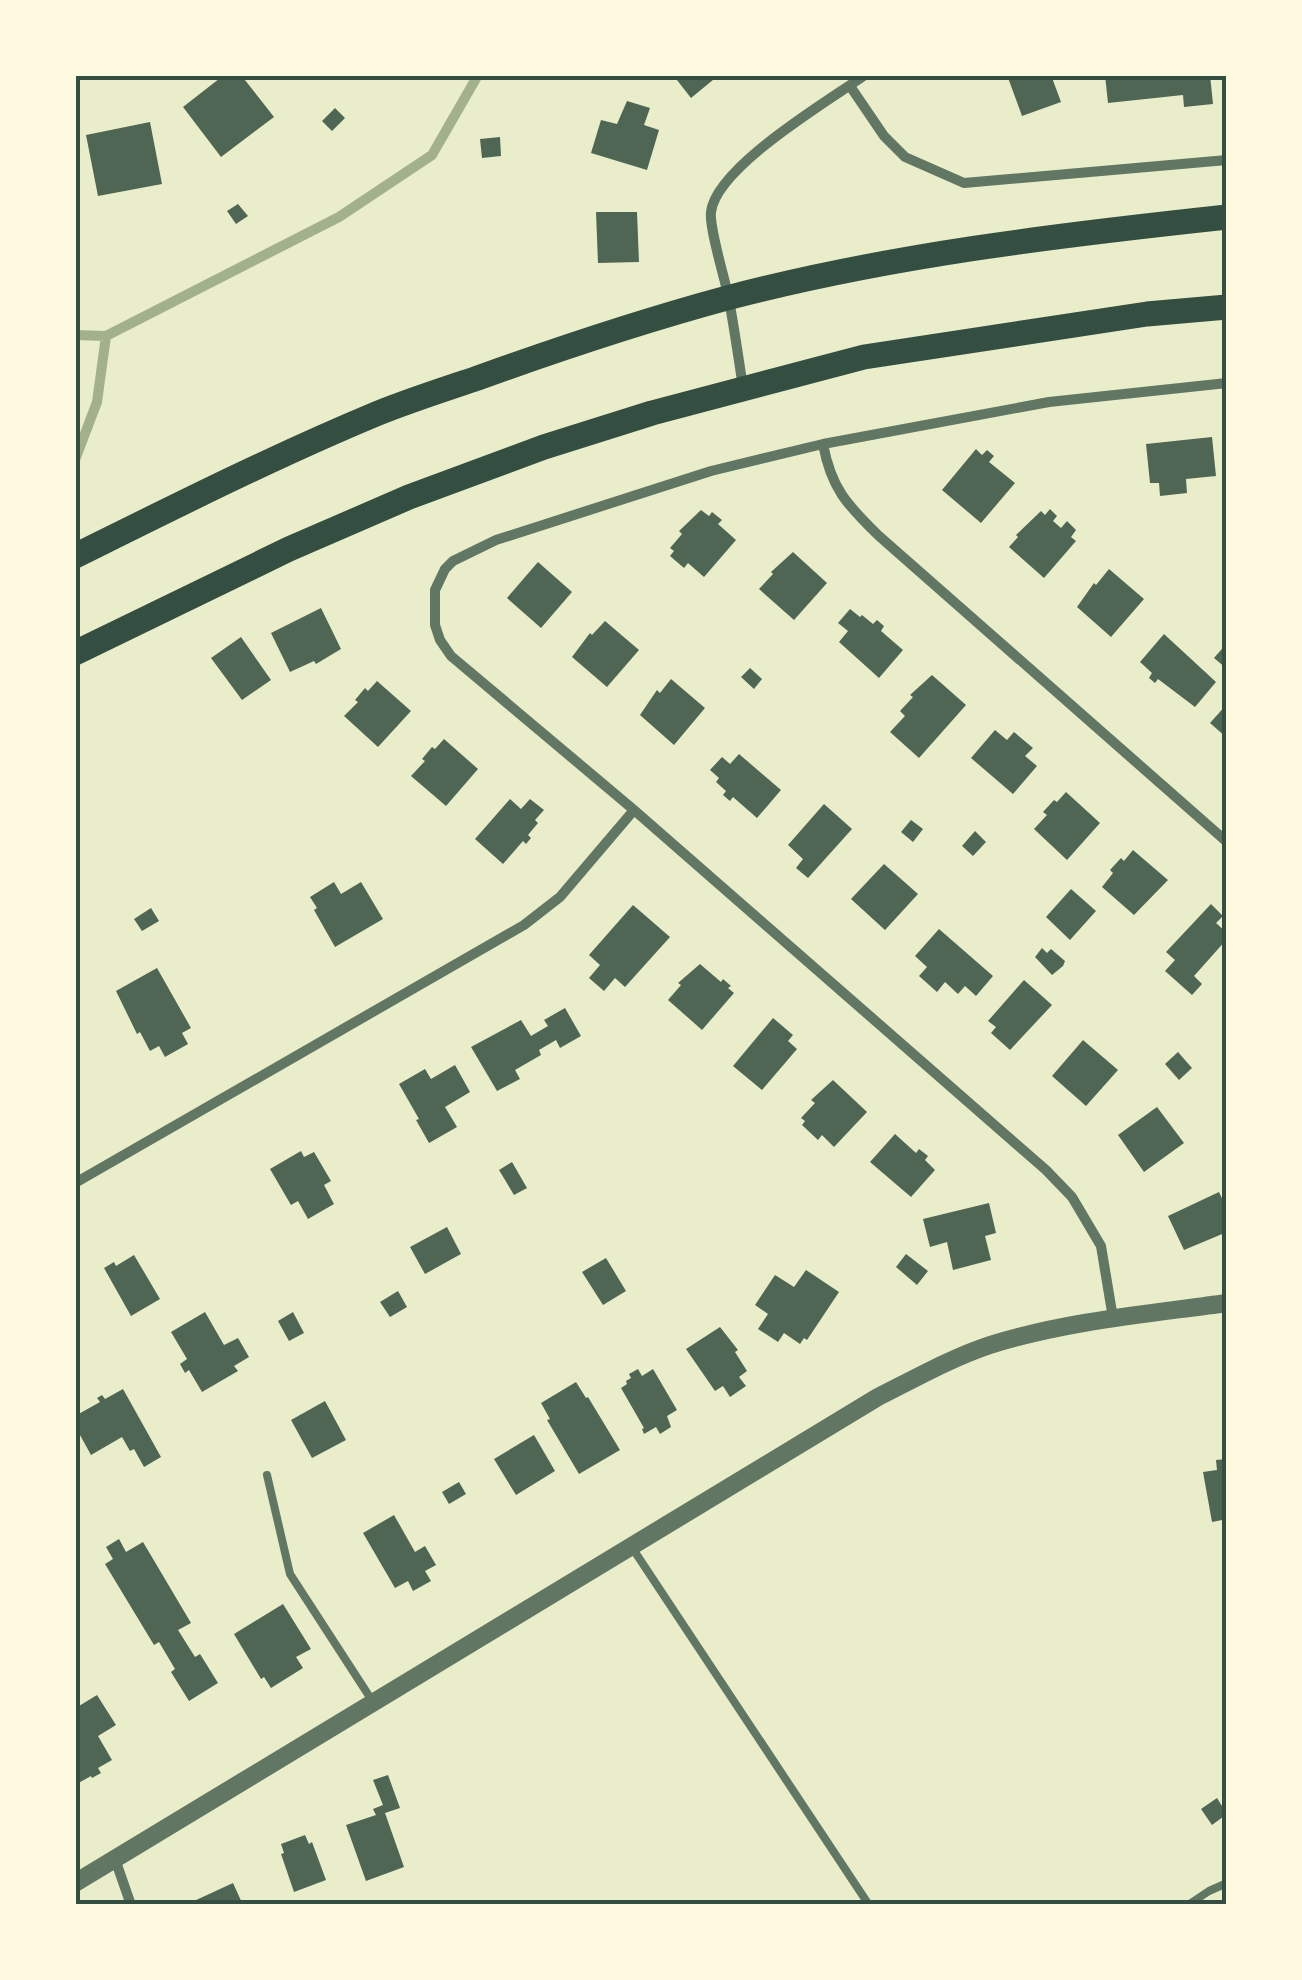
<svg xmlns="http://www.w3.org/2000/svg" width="1302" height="1980" font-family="Commissioner,sans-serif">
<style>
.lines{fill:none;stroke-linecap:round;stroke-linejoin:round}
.stream{stroke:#a3b18a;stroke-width:10}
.building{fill:#4f6655}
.service{stroke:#617663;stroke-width:8}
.minor{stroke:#617663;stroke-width:10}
.tertiary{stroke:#617663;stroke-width:18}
.primary{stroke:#344e41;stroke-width:25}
.neatline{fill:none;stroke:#344e41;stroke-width:4}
</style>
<rect width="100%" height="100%" fill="#e9edc9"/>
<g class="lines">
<path class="stream" d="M75 335 106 336 339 217 432 155 478 75
M75 460 97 402 106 336"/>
</g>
<path class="building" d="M224 75H241L274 117 221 157 183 107Z
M673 75H719L691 98Z
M1007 75H1051L1061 102 1022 116Z
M1105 75H1210L1213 104 1184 107 1183 95 1108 103Z
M627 101 650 108 644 125 659 130 647 170 591 153 601 120 617 124Z
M335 108 345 118 332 131 322 121Z
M150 122 162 184 98 196 86 135Z
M500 137 501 156 482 158 480 139Z
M238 204 248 216 236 224 227 211Z
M596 212H637L639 262 598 263Z
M1212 437 1216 476 1186 479 1187 493 1160 496 1159 483H1150L1146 444Z
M976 449 982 455 987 450 994 456 989 462 1015 483 981 523 942 490Z
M1050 509 1057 516 1053 521 1061 528 1067 521 1076 530 1071 537 1076 541 1044 578 1009 547 1018 537 1016 535 1041 511 1045 515Z
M701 510 709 516 712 512 722 520 718 524 736 540 704 577 688 563 684 568 670 556 674 551 670 548 682 534 679 531Z
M793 552 827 583 794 620 759 589 773 574 771 572Z
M538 562 572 592 541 628 507 598Z
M1109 569 1144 599 1111 637 1077 607 1094 583 1096 585Z
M321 608 341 649 316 664 314 661 290 672 271 633Z
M850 609 860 617 862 615 873 624 877 620 884 626 881 631 903 650 879 678 839 642 848 631 838 623Z
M605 621 639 650 607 687 572 657 590 633 592 635Z
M1164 634 1216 682 1195 707 1158 679 1155 683 1149 678 1152 673 1140 662Z
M241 637 271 680 242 700 211 658Z
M1227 643V669L1214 658Z
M750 668 762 679 754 689 741 677Z
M932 675 966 705 919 758 890 732 905 716 900 711 913 697 910 695Z
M671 679 705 708 674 745 640 715 657 690 660 693Z
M377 681 411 711 378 747 344 716 358 702 355 700 365 688 368 691Z
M1227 704V738L1210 723Z
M995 730 1007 740 1014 732 1033 748 1025 756 1037 766 1013 794 971 758Z
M444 739 478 769 446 806 411 776 425 761 422 759 432 747 435 749Z
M739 754 781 790 757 818 733 797 730 801 723 795 726 791 716 782 719 778 710 770 722 757 730 764Z
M1066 792 1100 823 1067 860 1034 829 1047 815 1043 812 1054 800 1057 802Z
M510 799 521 809 530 799 544 810 535 820 538 823 528 835 531 838 526 844 523 841 503 864 475 839Z
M824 804 852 829 808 878 796 868 803 859 788 845Z
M911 820 923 829 913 842 901 832Z
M975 831 986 842 973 856 962 846Z
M1133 850 1168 880 1134 915 1102 887 1113 873 1110 870 1121 858 1124 861Z
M884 864 918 894 885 930 851 899Z
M334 882 341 894 361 882 383 919 335 947 314 910 317 908 310 897Z
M1071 889 1096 911 1070 940 1046 917Z
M1211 904 1223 916 1216 923 1227 933V939L1194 976 1202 984 1192 995 1165 971 1175 960 1166 952Z
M633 905 670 937 625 987 615 978 604 991 589 978 600 965 589 955Z
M151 908 159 921 142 931 134 919Z
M939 929 993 976 976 996 965 986 958 994 945 982 937 992 919 976 927 967 915 956Z
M1042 948 1047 953 1051 949 1065 961 1063 966 1052 975 1035 957Z
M700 964 721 982 723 979 731 986 728 988 734 993 702 1030 668 1000 681 985 678 983Z
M157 968 191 1028 182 1033 188 1044 165 1057 159 1046 150 1051 140 1032 137 1034 116 991Z
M1024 980 1052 1005 1010 1050 991 1033 996 1027 988 1021Z
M565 1008 581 1036 560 1048 556 1040 539 1050 541 1055 515 1070 520 1079 497 1091 471 1047 521 1020 531 1036 548 1026 544 1020Z
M773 1018 793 1035 788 1041 797 1049 762 1090 733 1066Z
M1083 1040 1118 1070 1086 1106 1052 1076Z
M1178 1052 1192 1068 1179 1080 1165 1064Z
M455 1065 470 1092 445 1107 457 1127 429 1143 416 1120 419 1119 399 1084 425 1069 431 1079Z
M833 1080 867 1112 834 1147 822 1135 818 1140 802 1125 805 1121 801 1118 815 1103 811 1100Z
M1157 1107 1184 1143 1144 1172 1118 1135Z
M895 1134 916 1153 919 1149 928 1156 925 1160 935 1170 911 1197 870 1162Z
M301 1151 304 1157 314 1152 331 1181 324 1185 334 1204 308 1219 298 1201 291 1205 270 1169Z
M512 1162 527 1188 514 1195 499 1170Z
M1219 1192 1227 1209V1232L1184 1250 1168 1216Z
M989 1203 996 1233 985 1236 991 1260 953 1270 947 1242 930 1247 923 1219Z
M447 1227 461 1254 425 1274 410 1247Z
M906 1254 928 1271 917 1285 896 1267Z
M134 1255 160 1299 131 1316 104 1268 114 1262 116 1266Z
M606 1258 626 1291 603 1305 582 1272Z
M806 1270 839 1292 807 1340 804 1338 800 1344 784 1333 778 1342 758 1329 768 1314 755 1305 775 1275 794 1287Z
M398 1291 407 1307 390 1317 380 1302Z
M205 1312 224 1345 238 1338 249 1357 234 1366 238 1371 202 1392 189 1370 185 1373 180 1364 187 1359 171 1332Z
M293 1312 304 1333 289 1341 278 1321Z
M720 1327 738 1350 735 1352 747 1371 739 1377 746 1386 730 1397 723 1386 715 1391 686 1349Z
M638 1369 642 1376 653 1369 677 1410 667 1416 671 1427 660 1434 656 1427 644 1434 642 1429 644 1428 621 1388 627 1384 626 1381 631 1378 629 1374Z
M576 1382 586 1398 588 1397 620 1450 579 1474 547 1420 550 1419 541 1403Z
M123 1389 161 1457 144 1467 134 1449 130 1451 122 1437 91 1455 75 1426V1416L100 1402 97 1398 102 1395 105 1399Z
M325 1401 346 1440 312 1458 291 1420Z
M534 1435 555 1471 516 1495 494 1459Z
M1227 1459V1526H1223L1222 1520 1212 1522 1203 1472 1217 1470 1216 1460Z
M459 1482 466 1494 449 1504 442 1492Z
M394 1515 415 1552 425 1546 436 1565 425 1571 431 1581 413 1591 408 1581 395 1588 363 1533Z
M119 1539 126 1552 143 1542 191 1623 178 1630 195 1657 200 1654 218 1683 189 1701 171 1672 175 1669 159 1642 154 1645 105 1564 113 1559 106 1547Z
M283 1604 311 1649 296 1657 303 1668 271 1688 264 1677 261 1679 234 1634Z
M97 1695 116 1725 98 1736 112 1760 98 1768 101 1773 92 1778 91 1776 75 1785V1700L79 1706Z
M388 1775 400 1808 385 1813 404 1867 366 1881 346 1825 376 1815 373 1809 383 1805 373 1780Z
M1217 1798 1227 1814 1212 1825 1201 1809Z
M305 1835 309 1844 312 1842 326 1880 294 1892 281 1854 284 1853 281 1844Z
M233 1883 243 1905H196L194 1901Z"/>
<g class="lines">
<path class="service" d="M267 1475 290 1574 373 1702
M631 1546 869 1905
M1188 1905 1209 1891 1227 1883"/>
<path class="minor" d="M850 86 884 136 905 157 964 183 1227 160
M743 387C738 356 734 325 728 295 724 276 709 227 711 212 716 167 828 101 865 75
M823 444C831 488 847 505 879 536L1227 842
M75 1183 524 925 560 897 634 810
M1113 1318 1101 1246 1072 1197 1046 1170 634 810 451 656 440 640 435 625V590L445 569 453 561 496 540 711 471 823 444 1049 402 1227 383
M115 1859 131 1905"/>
<path class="tertiary" d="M75 1883 878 1397C914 1379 951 1358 990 1345 1067 1321 1148 1314 1227 1303"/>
<path class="primary" d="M75 556C174 507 273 457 376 414 408 401 442 390 475 379 558 349 642 321 727 298 890 255 1060 235 1227 217
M75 653 289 549 409 497 544 447 652 413 864 357 1147 314 1227 307"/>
</g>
<rect width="1302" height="1980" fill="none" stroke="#fefae0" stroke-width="155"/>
<rect x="78" y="78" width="1146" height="1824" class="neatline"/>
</svg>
